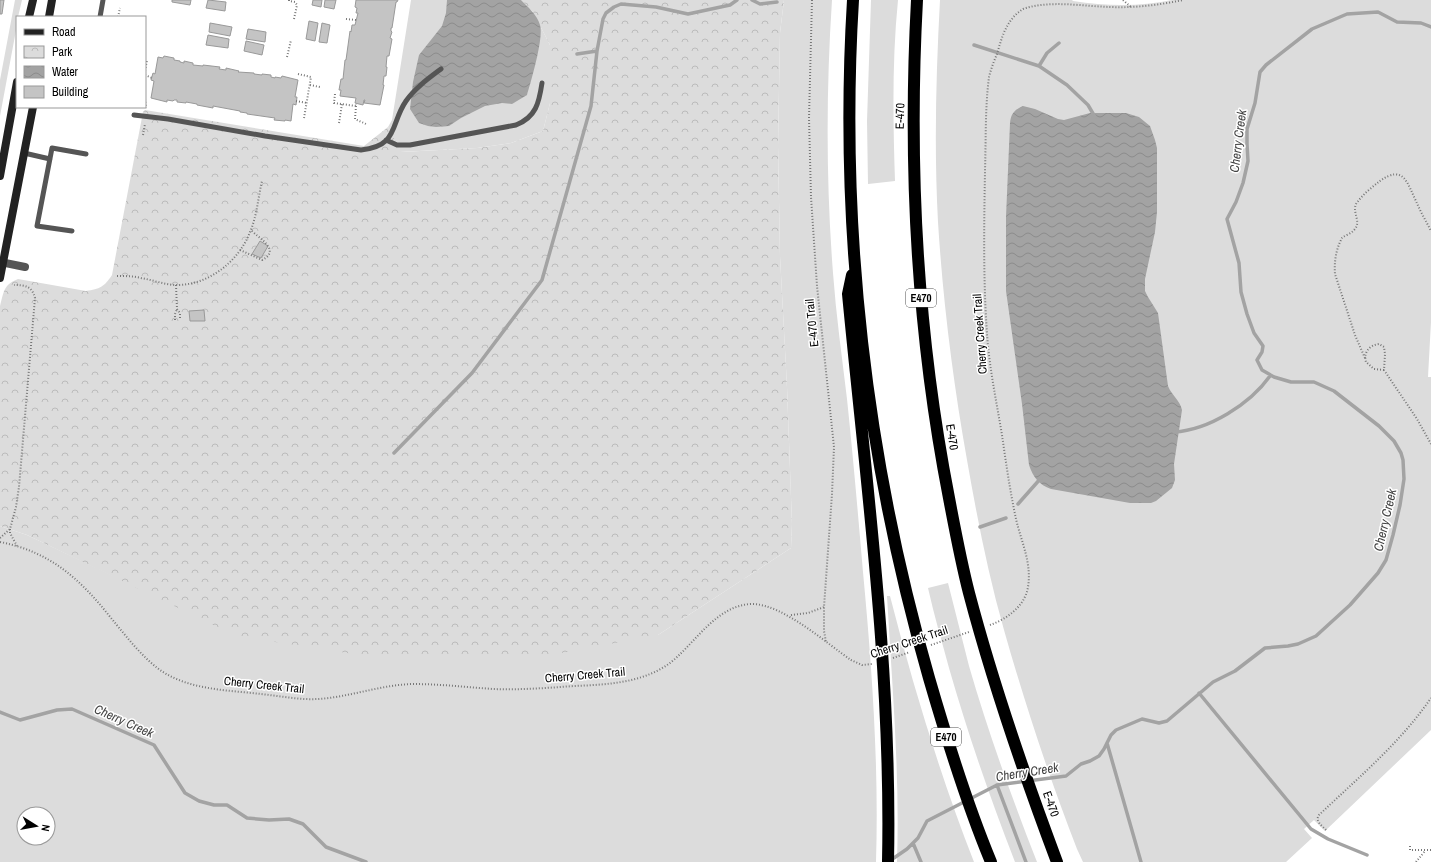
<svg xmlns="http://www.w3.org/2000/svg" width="1431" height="862" font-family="'Archivo Narrow',sans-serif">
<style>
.grass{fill:#dcdcdc;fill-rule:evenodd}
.park{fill:url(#park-crowns)}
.water{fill:url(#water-waves)}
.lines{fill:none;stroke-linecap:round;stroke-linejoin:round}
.stream{stroke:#a3a3a3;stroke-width:3.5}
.building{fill:#c4c4c4;stroke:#999}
.path{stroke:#777;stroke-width:2;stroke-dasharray:1 2;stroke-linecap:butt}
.lane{stroke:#555;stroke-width:5}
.street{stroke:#555;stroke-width:8}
.secondary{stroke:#222;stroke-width:8}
.highway{stroke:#000;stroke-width:12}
.labels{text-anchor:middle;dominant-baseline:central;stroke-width:3;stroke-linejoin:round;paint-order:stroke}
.shield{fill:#fff;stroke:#4c4c4c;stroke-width:1}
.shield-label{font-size:11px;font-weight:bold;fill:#000}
.street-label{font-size:12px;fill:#000;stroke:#fff}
.water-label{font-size:13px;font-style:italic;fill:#444;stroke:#fff}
</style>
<defs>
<pattern id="park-crowns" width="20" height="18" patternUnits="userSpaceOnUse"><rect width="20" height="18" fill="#dcdcdc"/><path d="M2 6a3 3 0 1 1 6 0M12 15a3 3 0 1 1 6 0" fill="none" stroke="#bbb"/></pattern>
<pattern id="water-waves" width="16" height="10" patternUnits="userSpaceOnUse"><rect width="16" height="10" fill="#a3a3a3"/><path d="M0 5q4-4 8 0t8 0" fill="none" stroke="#8b8b8b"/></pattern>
</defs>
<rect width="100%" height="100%" fill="#fff"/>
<path class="grass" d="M15 0H22L18 17H17V25L0 116V80Z
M411 0H521L533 12 550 45V103L543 131 511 143 477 148 400 152 388 127 392 120Z
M784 0H832C826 91 826 183 833 273 836 315 842 357 847 399 853 456 858 514 863 572 872 668 879 765 876 862H0V526L27 535 124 581 658 635 791 548 792 524 787 387 780 256 778 146 780 33ZM24 814H48V838H24Z
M871 0H898C892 60 893 121 895 181L868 184 867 121Z
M940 0H1072L1073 1C1106 6 1139 7 1172 0H1431V322L1428 377H1431V730L1325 831 1314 820 1304 829 1312 838 1286 862H1083L1077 849C1049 777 1025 704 1004 630 988 574 977 517 967 460 953 381 943 302 938 222 934 148 936 74 940 0Z
M948 583C955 611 962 638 969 666 988 732 1012 798 1037 862H1015C990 798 968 734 949 668 942 642 934 615 928 588Z
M887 596H890C913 686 940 775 974 862H897C900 773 892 685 887 596Z"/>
<path class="park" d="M521 0H784L780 33 778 146 780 256 787 387 792 524 791 548 658 635 540 657H373L236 636 27 535 0 526V306C4 292 3 285 18 279L86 291C100 289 104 287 112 275L143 112 145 110 364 146 388 127 401 152 477 148 511 143 543 131 550 103V45L533 12Z"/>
<path class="water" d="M447 0H521C528 7 537 15 540 25 544 37 531 82 527 95L512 104 502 103 485 106 461 118 449 126 436 127 428 126 419 123 410 109 413 82 419 55 442 26 446 13Z
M1023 106 1035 109 1058 119 1064 120 1090 113H1126L1139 117 1150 126 1155 140 1157 148V212L1155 232 1145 279V291L1148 297 1158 313 1168 386C1172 396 1180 400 1182 410L1174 464 1175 480 1172 488 1156 501 1151 503H1130L1051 489C1039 485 1033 477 1029 465L1022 404 1006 291V217L1010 123C1011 114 1014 110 1023 106Z"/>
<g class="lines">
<path class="stream" d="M752 0 760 4 777 2
M974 45 1039 66 1067 85 1088 105 1095 117
M577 54 597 51
M1039 66 1047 53 1059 43
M1174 432C1209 430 1250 404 1270 376
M394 453 472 373 542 280 591 106 597 51 603 19 606 13 614 7 621 4 656 7 688 14 730 5 737 0
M1018 504 1041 478
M980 527 1006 518
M1199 693 1311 829 1328 839 1367 855
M0 712 20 720 57 710 72 709 154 745 185 793 199 801 214 805H227L247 818 269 820 289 819 303 824 326 847 366 862
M1107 743 1141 862
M997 785 1026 862
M913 843 921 862
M891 860 907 849 918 838 927 821 997 785 1066 776 1081 764 1090 761 1099 756 1104 749 1111 735 1116 730 1142 719 1159 723 1167 721 1213 682 1235 671 1265 648 1288 646 1298 644 1316 636 1350 605 1378 573 1386 560 1393 535 1400 505 1404 479 1403 460 1401 453 1394 441 1379 426 1334 391 1314 382H1291L1274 377 1262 370 1257 360 1262 352 1263 346 1254 333 1247 314 1241 292 1239 263 1227 219 1236 202 1243 183 1248 161 1247 144V129L1255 103 1260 72 1266 65 1312 29 1347 14 1378 12 1397 22 1421 23 1431 27"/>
</g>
<path class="building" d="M0 0H4L2 14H0Z
M172 0H191L190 5 172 2Z
M208 0 226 2 225 11 206 8Z
M313 0H322L321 7 312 5Z
M325 0H336L334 9 324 7Z
M356 0H398L397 2H396L392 28H391V31L392 32 390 38 392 39 389 56H387L386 67H387L386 76H384L383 85H384L380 105 364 103 365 100H364L363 105 355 103 356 98 340 96 341 90H339L341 79H343L345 60H346L350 31 351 32 352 25H355L358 13H356L357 8 355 7Z
M309 21 318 23 315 41 306 39Z
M210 23 232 27 230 36 209 32Z
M322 23 330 25 327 43 319 42Z
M248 29 266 32 265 42 246 39Z
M208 35 229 39 228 48 206 45Z
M246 41 264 45 262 55 244 51Z
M164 56 174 58V60L180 61V62L184 63V61L193 63V65L203 66V65L220 67 219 69 226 70V68L239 71 238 72 254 73V74L262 75V74L271 75V77L275 78V77L281 78 282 76 298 80 295 97H297L296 105 293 104 291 121 285 120V121L274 120 275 118 247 114V113L240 112V111L213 106V108L197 105V104L186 102V103L177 102V100H174L173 101 167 100V102L151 98 154 81 151 80 153 73 155 74 158 57 163 58Z
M260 241 268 246 261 258 252 254Z
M204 310 205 321H190L189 311Z"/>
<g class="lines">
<path class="path" d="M289 0V1L295 2 297 5 294 19
M812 0 809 118 811 197 817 286 834 447 832 494 824 607V631L826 642
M1123 0 1131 7
M118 17 120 8
M346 19 356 20
M287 57 291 40
M145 60H147L145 71
M298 74 311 77 304 118
M145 75 152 78
M310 85 320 87
M335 94 334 103 356 106V104
M145 99 146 108
M296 101 307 103
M356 106 355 119 366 124
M339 123 342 104
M143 135 145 124
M240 250 262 260C282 250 258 238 251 230
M117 276C125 276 133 276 141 278 153 280 165 285 177 285 209 285 239 261 250 232 257 216 258 198 262 181
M176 285 177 309 180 313V320
M175 320V314L177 309
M1365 358 1355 335 1335 274C1334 262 1336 249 1342 238 1345 235 1351 234 1354 230 1362 222 1352 213 1356 204 1362 195 1372 187 1380 181 1404 164 1407 183 1416 201 1420 211 1426 221 1431 231
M1384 370 1374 369 1366 362C1363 352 1370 345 1379 344L1384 347 1385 354 1384 370 1417 419 1431 444
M10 529V533L17 546
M0 538 10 529 16 507 19 487 35 298C32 286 25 285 14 285
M0 542C51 552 80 579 111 618 126 636 141 656 160 670 189 690 227 690 261 694 280 696 299 700 318 699 350 697 380 685 412 684 439 684 466 687 493 689 520 690 547 688 574 686 598 685 622 684 645 676 656 672 668 666 677 657 699 637 720 604 753 604 784 605 826 643 851 660L862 665 872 664
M791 615 808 613 824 607
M990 625C1007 619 1025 606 1028 587 1032 563 1021 541 1016 519 1010 491 1006 463 1002 435 997 405 991 376 988 346 983 289 984 228 985 171 986 140 985 108 989 77 991 69 994 61 997 54 1002 37 1006 20 1023 9 1049 0 1081 6 1110 7 1135 8 1159 5 1183 0
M931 645 969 632
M893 658 910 652
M1326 830C1321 825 1315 821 1319 815 1359 777 1400 743 1431 698
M1410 846V850H1431
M1416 862 1425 851"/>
<path class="lane" d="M100 17 103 0
M134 115 168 119 265 136 361 150C399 146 390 124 406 101 415 88 429 78 441 69
M386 140 397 145H410L516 125C536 117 539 103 542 83
M24 153 50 159
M72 231 37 226 52 148 86 154"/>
<path class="street" d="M0 262 25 267"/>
<path class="secondary" d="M29 17 33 0
M49 17 52 0
M0 176 17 82
M0 278 33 107"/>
<path class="highway" d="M853 0C839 228 866 459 929 678 947 740 966 802 991 862
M917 0C908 166 917 334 949 498 955 530 961 562 969 593 993 684 1024 774 1057 862
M852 275 848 294C866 483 892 672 888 862"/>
</g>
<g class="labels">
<g class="shield">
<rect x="906" y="289" width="30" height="18" rx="3"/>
<rect x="931" y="728" width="30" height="18" rx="3"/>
</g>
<g class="shield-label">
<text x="921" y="298">E470</text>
<text x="946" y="737">E470</text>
</g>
<g class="street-label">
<text transform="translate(900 116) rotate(-89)">E-470</text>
<text transform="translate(812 323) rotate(-96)">E-470 Trail</text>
<text transform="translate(980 334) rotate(-94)">Cherry Creek Trail</text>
<text transform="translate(952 437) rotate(81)">E-470</text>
<text transform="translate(909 642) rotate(-18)">Cherry Creek Trail</text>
<text transform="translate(585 675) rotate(-5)">Cherry Creek Trail</text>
<text transform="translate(264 685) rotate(6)">Cherry Creek Trail</text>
<text transform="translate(1051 804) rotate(70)">E-470</text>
</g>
<g class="water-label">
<text transform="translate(1238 141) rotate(-83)">Cherry Creek</text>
<text transform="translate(1385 520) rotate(-77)">Cherry Creek</text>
<text transform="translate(124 721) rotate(24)">Cherry Creek</text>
<text transform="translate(1027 772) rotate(-9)">Cherry Creek</text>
</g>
</g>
<rect x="16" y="16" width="130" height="92" fill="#ffffff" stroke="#999999"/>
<rect x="24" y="29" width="20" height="6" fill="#222222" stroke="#999999"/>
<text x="52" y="36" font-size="12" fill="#000000">Road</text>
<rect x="24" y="46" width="20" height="12" fill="url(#park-crowns)" stroke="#999999"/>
<text x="52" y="56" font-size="12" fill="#000000">Park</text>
<rect x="24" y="66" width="20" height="12" fill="url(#water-waves)" stroke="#999999"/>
<text x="52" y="76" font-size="12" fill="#000000">Water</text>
<rect x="24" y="86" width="20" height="12" fill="#c4c4c4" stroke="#999999"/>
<text x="52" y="96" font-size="12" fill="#000000">Building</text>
<g transform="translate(36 826) rotate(101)"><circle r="19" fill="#ffffff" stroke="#999999"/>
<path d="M0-3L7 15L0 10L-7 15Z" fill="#000000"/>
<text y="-6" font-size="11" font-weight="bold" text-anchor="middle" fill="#000000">N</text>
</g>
</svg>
